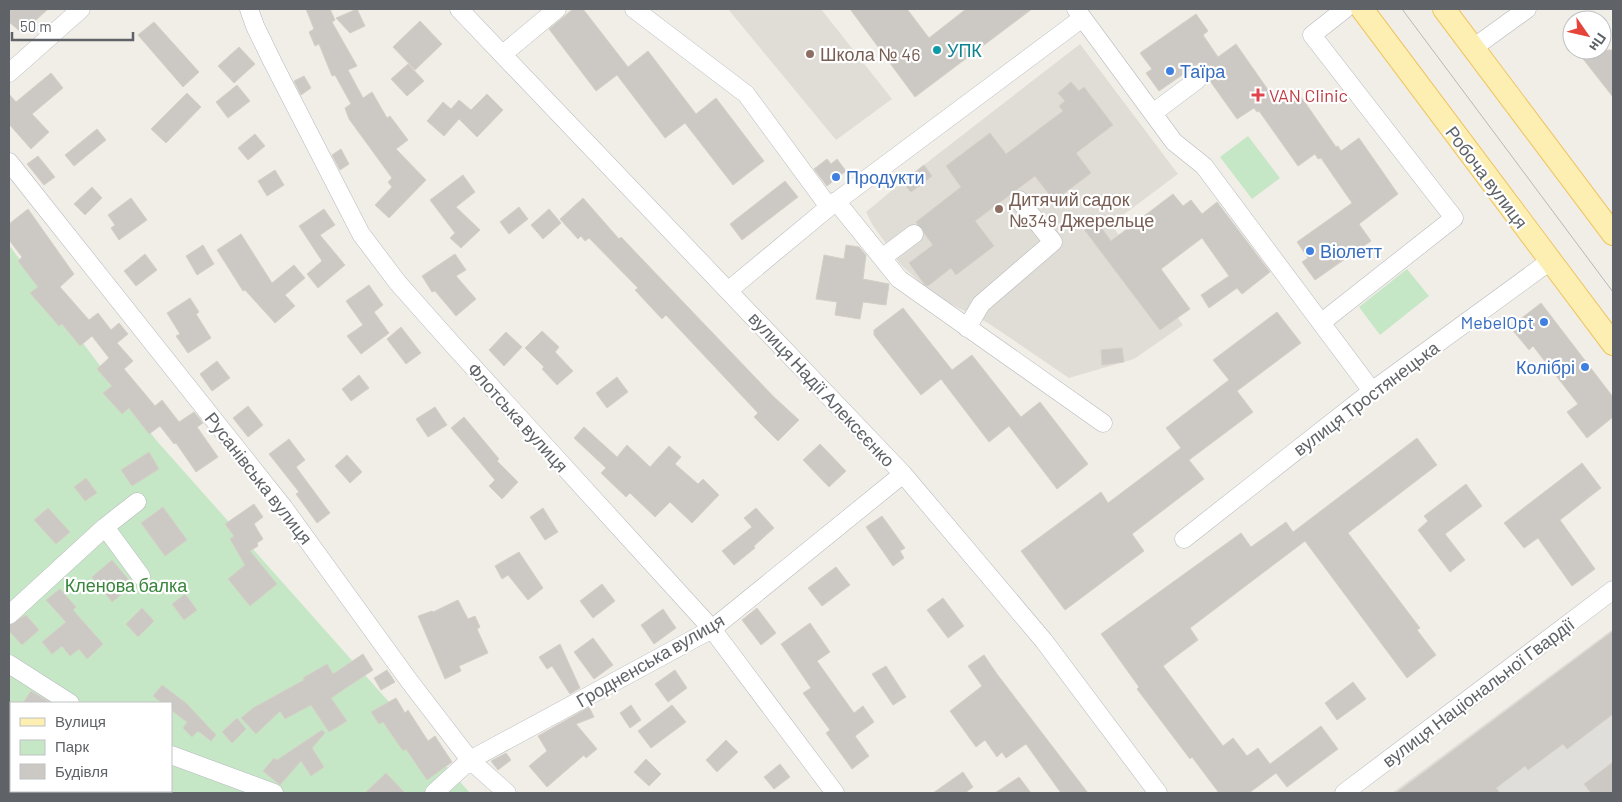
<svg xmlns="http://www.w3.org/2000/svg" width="1622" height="802" font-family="Barlow,sans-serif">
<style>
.industrial{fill:#e0deda}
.education{fill:#e0ddd6}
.green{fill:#c6e7c6;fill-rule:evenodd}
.building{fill:#ccc9c4;stroke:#d5d0c6}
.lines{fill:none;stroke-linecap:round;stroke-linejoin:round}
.minor-casing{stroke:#b5b8bc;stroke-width:19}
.major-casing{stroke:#eec564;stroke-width:24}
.minor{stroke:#fff;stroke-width:18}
.major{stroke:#fdefb1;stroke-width:22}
.tram{stroke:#b6b7b7;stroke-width:1}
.culture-dot{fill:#0f9aa8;stroke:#fff;stroke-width:2}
.education-dot{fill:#8d6e63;stroke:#fff;stroke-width:2}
.shop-dot{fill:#3f7fe0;stroke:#fff;stroke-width:2}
.health-dot{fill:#e0444e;stroke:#fff;stroke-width:2}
.labels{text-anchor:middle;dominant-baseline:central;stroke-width:4.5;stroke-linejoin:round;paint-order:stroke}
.culture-label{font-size:18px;fill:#0d838f;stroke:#fff;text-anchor:start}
.education-label{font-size:18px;fill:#785e54;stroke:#fff;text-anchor:start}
.shop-label{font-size:18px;fill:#366cbe;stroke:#fff;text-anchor:start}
.health-label{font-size:18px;fill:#be3a42;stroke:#fff;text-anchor:start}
.street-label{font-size:18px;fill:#5f6367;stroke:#fff}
.park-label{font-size:18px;fill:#38853b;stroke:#fff}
</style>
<rect width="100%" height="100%" fill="#f1eee8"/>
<path class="industrial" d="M1613 629V793H1392Z"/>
<path class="education" d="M728 9H821L892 99 836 140Z
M1080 44 1178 174 1111 224 1183 325 1134 359 1069 378 988 323 935 296 901 265 872 224 866 212 902 182Z"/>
<path class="green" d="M1248 136 1280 178 1252 199 1220 157Z
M9 245 156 440 470 793H9ZM11 703H171V791H11Z
M1407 269 1429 296 1380 335 1359 307Z"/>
<path class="building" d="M9 9H48L22 33 9 22Z
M306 9H330L335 20 332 22 357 66 348 70 363 98 372 92 387 118 390 116 408 140 396 149 426 180 389 218 375 205 392 187 388 182 392 178 349 119 345 108 351 104 335 75 332 76 319 44 315 46 309 32 314 29Z
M357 9 365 26 350 33 336 18Z
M573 9H583L628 67 648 51 696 114 716 98 764 161 733 185 685 123 665 138 617 75 596 91 549 29Z
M850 9H907L929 38 966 9H1032L915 97Z
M1196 14 1208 31 1203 35 1218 57 1236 44 1278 104 1297 91 1336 147 1338 146 1341 151 1359 138 1398 194 1359 224 1371 241 1315 280 1302 262 1308 258 1297 242 1352 203 1321 158 1318 159 1315 154 1298 166 1259 111 1257 112 1254 108 1237 119 1198 64 1159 91 1146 73 1152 69 1140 53Z
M420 21 442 44 415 70 393 47Z
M154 22 199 72 183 87 138 35Z
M239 47 255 64 234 83 218 66Z
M1576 50H1613V97Z
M408 64 424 81 407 96 391 79Z
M51 73 63 88 32 114 49 132 31 149 9 124V94L16 102Z
M304 76 311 88 301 95 294 81Z
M1071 82 1079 91 1084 87 1113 125 1076 153 1091 173 1054 201 1035 176 975 221 994 246 956 275 951 268 928 286 925 285 909 263 933 245 916 222 961 187 946 166 990 133 1006 154 1063 111 1059 106 1065 101 1058 93Z
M237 85 250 101 228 118 216 102Z
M187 93 201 107 166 143 151 129Z
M487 94 503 110 477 137 459 119 444 136 427 121 443 102 451 109 459 100 471 110Z
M97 129 106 140 74 166 65 155Z
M255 134 265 146 248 160 238 148Z
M341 149 349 164 340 170 332 155Z
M38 156 55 177 44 185 27 164Z
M827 159 831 164 837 159 846 171 827 186 814 169Z
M924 165 932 176 911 192 902 182Z
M275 170 284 185 267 196 258 181Z
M463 175 475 192 456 207 480 230 461 248 450 238 455 233 430 200Z
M785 181 798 197 742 240 730 224Z
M92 187 102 198 85 215 74 204Z
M1173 194 1183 206 1191 200 1202 214 1217 202 1270 272 1242 294 1237 288 1209 308 1201 295 1229 276 1202 238 1161 269 1190 309 1160 330 1083 228 1095 219 1111 241Z
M131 198 147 220 119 240 111 228 115 225 108 215Z
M583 198 619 239 621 237 774 397 799 420 778 441 754 417 758 413 666 315 662 319 635 290 638 288 589 238 585 241 581 236 578 239 560 219Z
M519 207 528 219 509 234 500 222Z
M28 209 74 274 60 287 89 320 98 313 111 330 119 323 128 334 117 343 133 361 124 369 155 406 162 400 179 422 194 412 203 423 197 427 218 457 196 472 176 443 174 444 160 426 149 434 129 408 122 414 103 393 112 386 97 369 109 358 92 336 80 346 62 324 59 326 30 293 38 287 18 261 22 257 9 240V224Z
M324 209 335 225 320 235 345 265 318 288 307 274 322 261 299 226Z
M549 209 561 223 543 239 531 225Z
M241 234 272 283 294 265 305 278 285 295 295 306 275 323 245 290 243 291 217 250Z
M203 245 214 264 197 275 186 256Z
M846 245 859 247 866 255 863 279 889 284 886 305 863 302 860 319 835 315 837 302 816 299 824 255 844 259Z
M145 254 157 270 136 286 124 271Z
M455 254 466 270 456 276 476 299 456 316 435 291 432 292 422 276Z
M369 285 383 305 374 312 389 333 361 354 347 336 363 325 346 301Z
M190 298 199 312 196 314 211 338 188 353 176 336 180 334 167 313Z
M1541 303 1613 397V417L1587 438 1567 412 1578 404 1533 346 1529 350 1510 327Z
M903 308 952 370 972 355 1021 417 1040 402 1088 464 1057 489 1009 426 989 442 941 379 921 395 874 335V330Z
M1277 312 1301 343 1237 391 1253 412 1189 460 1204 479 1132 534 1144 551 1065 610 1021 551 1101 492 1108 503 1181 448 1166 428 1229 380 1213 360Z
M401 327 421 353 406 364 387 339Z
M542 331 559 347 555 352 573 371 557 385 542 369 544 367 525 348Z
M506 332 522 347 504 366 489 350Z
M1122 348 1124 362 1102 365 1101 350Z
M217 361 230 378 212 391 200 374Z
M359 375 369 388 351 401 342 389Z
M617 377 628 392 607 408 596 393Z
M248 406 263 425 248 437 233 418Z
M435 407 447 425 428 437 416 419Z
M464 417 499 459 497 461 518 482 502 499 489 486 495 480 451 428Z
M584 427 617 457 627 445 650 467 669 446 681 457 675 464 698 484 703 479 719 495 692 523 670 502 655 517 630 493 626 497 601 473 606 468 574 438Z
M1417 438 1437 465 1348 533 1420 628 1417 630 1436 655 1407 678 1305 541 1190 628 1198 640 1163 666 1223 746 1233 738 1247 756 1258 748 1270 764 1321 726 1338 749 1287 787 1276 773 1249 793H1219L1192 757 1190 759 1137 689 1139 687 1101 634 1241 533 1251 547 1286 522 1293 532Z
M289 439 305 460 296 467 330 513 317 523 296 494 299 492 269 454Z
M820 444 846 471 829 487 803 460Z
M149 452 159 469 132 486 121 470Z
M347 455 362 472 350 483 335 466Z
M1582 463 1601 488 1560 520 1595 569 1572 586 1538 538 1524 548 1504 523Z
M86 478 97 493 85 501 74 487Z
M1466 484 1482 506 1445 534 1465 560 1450 572 1418 530 1428 521 1424 516Z
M254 504 263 517 254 524 263 539 257 543 258 546 250 551 277 584 250 606 228 579 245 565 230 539 234 536 225 524Z
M163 507 187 540 165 556 141 523Z
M48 508 70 532 56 544 34 520Z
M543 508 558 532 545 540 530 517Z
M756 508 774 528 754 546 755 548 734 565 722 551 752 527 744 518Z
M882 516 905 548 900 551 904 558 893 566 866 527Z
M519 552 543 588 528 600 508 575 502 579 495 566Z
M112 560 133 585 112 602 92 577Z
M836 567 850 585 822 606 808 588Z
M602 584 615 601 593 618 580 601Z
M60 589 76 607 73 610 103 644 87 659 79 649 70 656 62 646 52 654 42 642 66 622 46 600Z
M185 594 197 610 184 620 172 604Z
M943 598 964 626 948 638 927 610Z
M458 600 468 619 475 616 480 627 477 629 488 653 459 666 461 671 445 679 418 616 432 611 433 612Z
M142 608 154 621 138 637 126 624Z
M757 608 776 633 761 645 742 620Z
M663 609 676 628 654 644 641 625Z
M26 615 39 630 22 645 9 631V625Z
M810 623 830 652 817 661 854 713 863 706 874 722 855 736 869 756 852 769 826 733 830 730 803 693 811 688 781 644Z
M1613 631V714L1567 749 1563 744 1528 770 1525 766 1496 788 1500 793H1396Z
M593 638 613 665 594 679 574 652Z
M560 644 580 688 570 694 552 666 547 669 539 657Z
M363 654 373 670 331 698 347 721 329 732 311 705 285 719 280 711 256 734 241 718 253 708 304 680 303 678 327 664 333 674Z
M984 655 997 674 1088 793H1061L1026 744 1006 758 1002 752 997 757 985 740 976 747 950 711 982 686 968 666Z
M886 666 906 697 893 705 872 674Z
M387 670 395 682 381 690 374 678Z
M675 670 687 688 668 702 655 684Z
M1353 682 1366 699 1337 720 1325 703Z
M162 685 186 703 216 735 211 741 198 731 192 737 183 728 187 722 171 710V703H162L153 696Z
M31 691 51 703H23Z
M396 698 405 713 408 710 428 741 435 736 452 762 427 780 406 749 403 751 383 722 379 724 371 712Z
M631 705 641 720 630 728 620 713Z
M672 705 686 722 651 748 638 731Z
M589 707 594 717 576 724 597 749 586 758 584 755 547 787 529 766 547 751 538 736Z
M237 718 246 729 232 743 222 732Z
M322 730 325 733 312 748 324 767 311 776 301 761 280 785 263 771 274 758 277 760Z
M726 740 738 752 717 772 706 760Z
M506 753 511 760 498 770 491 761Z
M646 759 661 774 649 786 634 772Z
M1613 762V793H1591L1584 784Z
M780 764 790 777 774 789 764 777Z
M963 772 973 787 965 793H933Z
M386 773 405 793H365Z
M1019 777 1031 793H995Z"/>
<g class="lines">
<g class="minor-casing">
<path id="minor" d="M249 9 255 26 273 63 361 234 398 283 454 346 712 629 835 793
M459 9 903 474 1044 641 1158 793
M634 9 746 94 829 207
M1076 9 1174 142 1204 166 1372 391
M1473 48 1527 9
M503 54 557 9
M9 73 81 9
M1153 113 1197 80
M9 162 284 508 410 682 470 760 507 793
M836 201 899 279 1103 423
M882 258 914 234
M729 290 829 207 1081 19
M1322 322 1454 218 1312 35 1345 9
M967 328 981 304 1053 242 1019 200
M105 527 141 576
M1184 539 1372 391 1550 261
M9 615 105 527 137 502
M9 664 70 703
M171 755 274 793
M434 793 470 760 712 629 903 474
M1344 793 1613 590"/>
</g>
<g class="major-casing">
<path id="major" d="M1362 9 1613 344
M1444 9 1613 234"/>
</g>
<use href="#minor" class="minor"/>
<use href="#major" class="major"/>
<path class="tram" d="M1402 9 1613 292"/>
</g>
<circle class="culture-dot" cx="937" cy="50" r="5"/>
<g class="education-dot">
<circle cx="810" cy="54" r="5"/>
<circle cx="999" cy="209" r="5"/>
</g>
<g class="shop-dot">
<circle cx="1170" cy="71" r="5"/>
<circle cx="836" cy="177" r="5"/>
<circle cx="1310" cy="251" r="5"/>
<circle cx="1544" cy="322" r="5"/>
<circle cx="1585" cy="367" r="5"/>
</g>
<path class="health-dot" d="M1255.5 87.5h5v5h5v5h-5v5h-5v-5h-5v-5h5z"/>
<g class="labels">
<g class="culture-label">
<text x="947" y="50">УПК</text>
</g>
<g class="education-label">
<text x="820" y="54">Школа № 46</text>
<text x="1009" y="199">Дитячий садок<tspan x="1009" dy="21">№349 Джерельце</tspan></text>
</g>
<g class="shop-label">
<text x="1180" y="71">Таїра</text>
<text x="846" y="177">Продукти</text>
<text x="1320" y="251">Віолетт</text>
<text x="1534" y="322" text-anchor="end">MebelOpt</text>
<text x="1575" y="367" text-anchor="end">Колібрі</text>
</g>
<g class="health-label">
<text x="1269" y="95">VAN Clinic</text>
</g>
<g class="street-label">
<text transform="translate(1487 177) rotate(53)">Робоча вулиця</text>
<text transform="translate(822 389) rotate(47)">вулиця Надії Алексєєнко</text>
<text transform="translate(1366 398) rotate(-37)">вулиця Тростянецька</text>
<text transform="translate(518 417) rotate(48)">Флотська вулиця</text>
<text transform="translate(259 478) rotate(52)">Русанівська вулиця</text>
<text transform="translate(650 660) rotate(-30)">Гродненська вулиця</text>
<text transform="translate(1478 692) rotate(-37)">вулиця Національної Гвардії</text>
</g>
<g class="park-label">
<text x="126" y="585">Кленова балка</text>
</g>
</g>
<rect width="1622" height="802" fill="none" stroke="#5f6367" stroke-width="20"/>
<rect x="10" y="702" width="162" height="90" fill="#ffffff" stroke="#bfc1c2"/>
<rect x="20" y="718" width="25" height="8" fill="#fdefb1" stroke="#bfc1c2"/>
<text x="55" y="727" font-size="15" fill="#5f6367">Вулиця</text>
<rect x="20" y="740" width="25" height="15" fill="#c6e7c6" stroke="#bfc1c2"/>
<text x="55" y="752" font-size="15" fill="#5f6367">Парк</text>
<rect x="20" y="764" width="25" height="15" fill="#ccc9c4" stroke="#bfc1c2"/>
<text x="55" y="777" font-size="15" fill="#5f6367">Будівля</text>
<g transform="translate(1587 35) rotate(124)"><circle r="24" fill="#ffffff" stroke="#bfc1c2"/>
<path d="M0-4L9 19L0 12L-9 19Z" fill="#e5443a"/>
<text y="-8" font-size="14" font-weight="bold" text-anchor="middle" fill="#5f6367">Пн</text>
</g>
<path d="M12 32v8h121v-8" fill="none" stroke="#5f6367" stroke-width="2.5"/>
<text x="20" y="32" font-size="15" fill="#5f6367" stroke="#ffffff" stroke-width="4" paint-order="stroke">50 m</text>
</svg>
